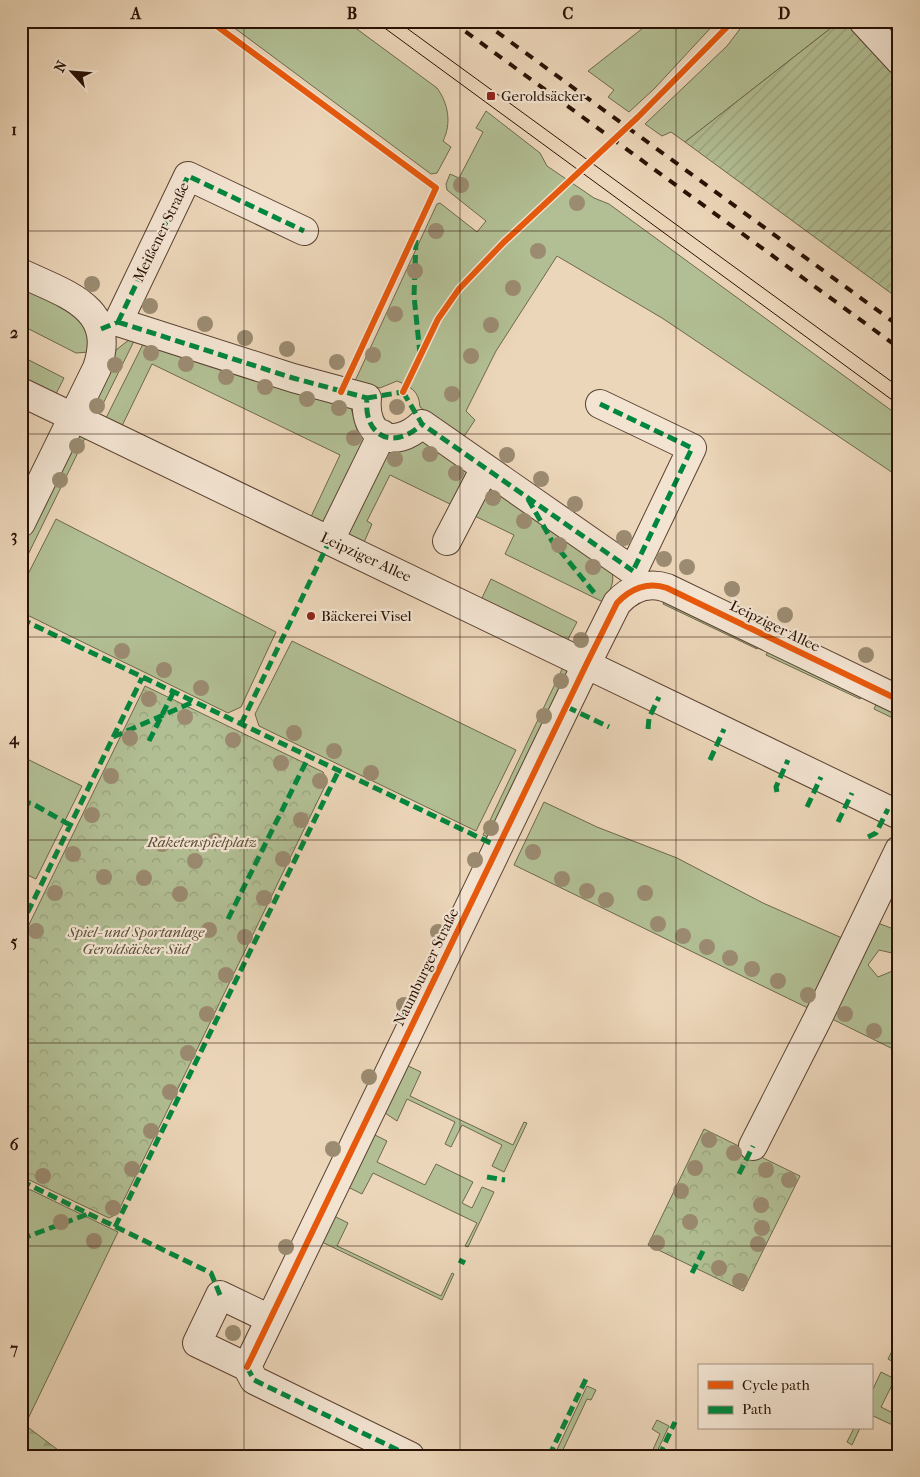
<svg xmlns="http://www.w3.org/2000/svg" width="920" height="1477" font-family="'IM FELL French Canon',serif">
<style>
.grass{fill:#b2bf94;stroke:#6e684c;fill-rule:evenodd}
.forest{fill:url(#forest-firs);stroke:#6e684c}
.park{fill:url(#park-crowns);stroke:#6e684c}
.garden{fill:url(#garden-furrows);stroke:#6e684c}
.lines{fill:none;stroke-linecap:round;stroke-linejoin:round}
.minor-casing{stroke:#5a4231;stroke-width:30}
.minor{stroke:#f3e4d2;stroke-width:28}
.tram{stroke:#291104;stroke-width:1}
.rail{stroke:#291104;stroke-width:4;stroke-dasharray:9 9;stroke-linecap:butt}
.quiet{stroke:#00873e;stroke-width:5;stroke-dasharray:10 5;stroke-linecap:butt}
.cycleway-casing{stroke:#f3e4d2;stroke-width:9}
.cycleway{stroke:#e8590c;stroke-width:6}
.tree{fill:#9b8b71}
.grid{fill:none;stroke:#291104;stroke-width:1;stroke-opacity:0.55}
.poi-dot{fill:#8f2418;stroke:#f3e4d2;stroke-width:2}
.labels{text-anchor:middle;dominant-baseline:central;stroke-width:4.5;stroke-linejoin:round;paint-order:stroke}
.poi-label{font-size:15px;fill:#291104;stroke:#f3e4d2;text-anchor:start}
.street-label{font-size:15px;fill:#291104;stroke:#f3e4d2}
.park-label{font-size:15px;font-style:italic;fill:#594e36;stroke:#f3e4d2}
.neatline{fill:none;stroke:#291104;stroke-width:2}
.grid-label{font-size:16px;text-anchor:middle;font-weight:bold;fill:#291104}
</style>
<defs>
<pattern id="forest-firs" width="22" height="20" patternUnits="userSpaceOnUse" patternTransform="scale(1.25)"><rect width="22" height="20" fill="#b2bf94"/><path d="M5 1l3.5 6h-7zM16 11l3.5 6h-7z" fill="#99a37e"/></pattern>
<pattern id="park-crowns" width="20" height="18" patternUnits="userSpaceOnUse" patternTransform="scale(1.25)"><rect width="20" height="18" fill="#b2bf94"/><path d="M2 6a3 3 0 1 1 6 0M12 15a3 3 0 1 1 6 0" fill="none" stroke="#99a37e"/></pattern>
<pattern id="garden-furrows" width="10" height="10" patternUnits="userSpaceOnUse" patternTransform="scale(1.25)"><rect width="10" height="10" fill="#b2bf94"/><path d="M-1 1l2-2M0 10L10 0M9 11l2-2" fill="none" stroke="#99a37e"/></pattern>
</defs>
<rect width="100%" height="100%" fill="#ecd6b9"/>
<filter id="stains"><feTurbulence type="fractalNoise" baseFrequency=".004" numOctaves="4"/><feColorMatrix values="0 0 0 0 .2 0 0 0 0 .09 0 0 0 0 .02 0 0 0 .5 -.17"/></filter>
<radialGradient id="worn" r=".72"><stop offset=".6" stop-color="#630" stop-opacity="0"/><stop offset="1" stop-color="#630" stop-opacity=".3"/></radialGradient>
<path class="grass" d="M225 21H346L437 88C448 103 452 123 443 141L451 147 437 173 431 174Z
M652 21H717L654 89 629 112 608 97 614 90 588 71Z
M746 21H840L685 142 671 132 662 136 645 124 727 46Z
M486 111 540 153 547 166 594 198 609 204 899 416V477L662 318 557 256 496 351 466 411 475 420 463 438 420 407C419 391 411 387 397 381L380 388 355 381 437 204 440 203 477 232 486 221 447 190 446 184 450 174 459 178 483 132 476 128Z
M21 288 75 313 87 325 89 352 76 353 21 325Z
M130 339H135L96 418 88 414 109 373 116 350Z
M144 342 350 404 357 430 367 441 326 530 309 521 340 455 152 364 120 430 104 422Z
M21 356 64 378 53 400 21 384Z
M80 431 87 434 21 569V551Z
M425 435 611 569C616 582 610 590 603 602L505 554 514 535 390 475 367 521 372 524 362 547 344 539 385 450C406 451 411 449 425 435Z
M56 519 276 632 241 707 228 713 21 612V588Z
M491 579 577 622 567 641 481 600Z
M668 594 763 639 757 649 663 604Z
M292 641 516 750 476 831 259 726 255 714Z
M770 648 862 696 860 699 766 655Z
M564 665 572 668 490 838 483 835Z
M877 702 899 708V721L874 709Z
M21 756 82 786 36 879 21 872Z
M544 802 597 827 677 858 763 903 842 938 812 1010 514 865Z
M875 922 899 931V1052L828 1017ZM879 950 892 953 898 959 895 970 878 977 868 965Z
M406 1065 421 1072 410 1096 513 1145 524 1122 527 1123 504 1172 492 1166 502 1145 462 1125 451 1147 445 1144 455 1122 407 1099 397 1121 385 1113Z
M373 1134 387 1141 377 1162 425 1185 436 1164 473 1182 462 1203 472 1208 482 1187 494 1192 468 1247 465 1246 477 1223 373 1173 362 1194 348 1187Z
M25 1189 31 1190 118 1232 25 1425 21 1422V1193Z
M334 1216 348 1223 337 1246 348 1251 441 1296 452 1273 454 1274 442 1300 322 1242Z
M899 1337V1365L888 1359Z
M881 1372 895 1379 881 1407 899 1416V1428L871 1415V1393Z
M587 1386 596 1390 591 1400 587 1399 560 1456H554Z
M657 1420 669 1426 655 1456H650L660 1434 652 1429Z
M854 1428H860L852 1445 847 1442Z"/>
<path class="forest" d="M21 1422 25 1425 66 1456H21Z"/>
<path class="park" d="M145 686 323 772 327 782 117 1214 109 1218 21 1176V941Z
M704 1129 800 1176 743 1291 648 1245Z"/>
<path class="garden" d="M840 21H854L899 69V299L685 142Z"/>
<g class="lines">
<g class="minor-casing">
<path id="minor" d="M863 21 899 60
M21 273C65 294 118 307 97 368L21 523
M118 322 293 378 367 398C363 437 394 451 422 424L633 571
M118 322 188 176 304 231
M21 392 899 815
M600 404 692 448 633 571
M330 540 382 434
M447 541 485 468
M753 1146 817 1020 899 850
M270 1319 220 1295 197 1343 247 1367 254 1380 410 1456
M247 1367 587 663 617 603C630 589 648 581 667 588L899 700"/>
</g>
<use href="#minor" class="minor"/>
<path class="tram" d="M375 21 899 405
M397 21 899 387"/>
<path class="rail" d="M451 21 899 348
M482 21 899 326"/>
<path class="quiet" d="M416 240 414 296 420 354
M118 322 293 378 367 398C363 437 394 451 422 424
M118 322 188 176 304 231
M101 329 118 322
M403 392 422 424 633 571
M367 398 403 392
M600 404 692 448 633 571
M528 499 552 541 596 595
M21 619 499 847
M567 707 609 727
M241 724 330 540
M648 729 649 718 659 697
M113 737 193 702
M149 741 173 693
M710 760 724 729
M777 792 776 787 788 760
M21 801 33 804 70 825
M807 807 821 777
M838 822 852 793
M868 837 876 833 888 809
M228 919 309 756
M21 926 142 678
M739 1174 753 1146
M487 1177 505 1180
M21 1181 211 1273 220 1295
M115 1227 339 770
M21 1239 88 1214
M459 1260 465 1263
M692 1273 703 1251
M247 1367 254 1380 410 1456
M549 1456 586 1379
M659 1456 675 1422"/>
<g class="cycleway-casing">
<path id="cycleway" d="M210 21 436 188 341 392
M403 392 438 319 459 289 503 243 638 117 733 21
M247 1367 587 663 617 603C630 589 648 581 667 588L899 700"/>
</g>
<use href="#cycleway" class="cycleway"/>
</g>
<g class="tree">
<circle cx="461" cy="185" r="8"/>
<circle cx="577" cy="203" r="8"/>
<circle cx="436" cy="231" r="8"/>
<circle cx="538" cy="251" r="8"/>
<circle cx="415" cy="271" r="8"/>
<circle cx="92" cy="284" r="8"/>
<circle cx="513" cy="288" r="8"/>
<circle cx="150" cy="306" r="8"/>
<circle cx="395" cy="314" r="8"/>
<circle cx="205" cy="324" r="8"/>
<circle cx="491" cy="325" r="8"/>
<circle cx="245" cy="338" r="8"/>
<circle cx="287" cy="349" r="8"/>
<circle cx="151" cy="353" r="8"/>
<circle cx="373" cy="355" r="8"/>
<circle cx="471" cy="356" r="8"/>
<circle cx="337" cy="362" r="8"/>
<circle cx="186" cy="364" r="8"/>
<circle cx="115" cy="365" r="8"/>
<circle cx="226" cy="377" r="8"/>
<circle cx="265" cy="387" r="8"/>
<circle cx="452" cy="394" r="8"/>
<circle cx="307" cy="399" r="8"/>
<circle cx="97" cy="406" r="8"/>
<circle cx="397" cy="407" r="8"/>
<circle cx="339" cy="408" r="8"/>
<circle cx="354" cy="438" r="8"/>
<circle cx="77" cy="446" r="8"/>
<circle cx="430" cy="454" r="8"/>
<circle cx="507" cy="455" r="8"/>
<circle cx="395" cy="459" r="8"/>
<circle cx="456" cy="473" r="8"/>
<circle cx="541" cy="479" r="8"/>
<circle cx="60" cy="480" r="8"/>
<circle cx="493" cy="498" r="8"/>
<circle cx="575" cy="504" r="8"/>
<circle cx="524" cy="521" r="8"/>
<circle cx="624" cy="538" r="8"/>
<circle cx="559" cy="545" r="8"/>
<circle cx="664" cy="559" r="8"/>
<circle cx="593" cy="567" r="8"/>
<circle cx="687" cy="567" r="8"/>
<circle cx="732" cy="589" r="8"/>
<circle cx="785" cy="615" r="8"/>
<circle cx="581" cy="640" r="8"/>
<circle cx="122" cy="651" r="8"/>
<circle cx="866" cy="655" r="8"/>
<circle cx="164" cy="670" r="8"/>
<circle cx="561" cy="681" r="8"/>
<circle cx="201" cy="688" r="8"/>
<circle cx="149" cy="699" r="8"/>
<circle cx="544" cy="716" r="8"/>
<circle cx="185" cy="717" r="8"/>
<circle cx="294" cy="733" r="8"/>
<circle cx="130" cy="738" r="8"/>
<circle cx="233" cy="740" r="8"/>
<circle cx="334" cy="751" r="8"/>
<circle cx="281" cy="763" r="8"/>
<circle cx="371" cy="773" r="8"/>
<circle cx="111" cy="776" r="8"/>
<circle cx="320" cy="781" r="8"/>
<circle cx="92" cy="815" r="8"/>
<circle cx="301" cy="820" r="8"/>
<circle cx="491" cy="828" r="8"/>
<circle cx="215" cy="841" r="8"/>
<circle cx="162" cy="844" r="8"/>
<circle cx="533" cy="852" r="8"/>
<circle cx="73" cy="854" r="8"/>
<circle cx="283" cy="859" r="8"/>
<circle cx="475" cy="860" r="8"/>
<circle cx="195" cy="861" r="8"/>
<circle cx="104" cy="877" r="8"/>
<circle cx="144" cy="878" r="8"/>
<circle cx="562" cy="879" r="8"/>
<circle cx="587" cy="891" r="8"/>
<circle cx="55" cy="893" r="8"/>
<circle cx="645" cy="893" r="8"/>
<circle cx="180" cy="894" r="8"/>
<circle cx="264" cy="898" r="8"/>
<circle cx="606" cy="900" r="8"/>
<circle cx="658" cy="924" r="8"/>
<circle cx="209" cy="930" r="8"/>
<circle cx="36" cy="931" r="8"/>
<circle cx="438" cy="932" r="8"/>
<circle cx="683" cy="936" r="8"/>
<circle cx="245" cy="937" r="8"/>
<circle cx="707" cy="947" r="8"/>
<circle cx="730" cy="958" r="8"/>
<circle cx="752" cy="969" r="8"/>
<circle cx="226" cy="975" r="8"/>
<circle cx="778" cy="981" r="8"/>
<circle cx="808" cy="995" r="8"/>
<circle cx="404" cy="1005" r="8"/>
<circle cx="207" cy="1014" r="8"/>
<circle cx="845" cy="1014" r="8"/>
<circle cx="874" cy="1031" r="8"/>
<circle cx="188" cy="1053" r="8"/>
<circle cx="369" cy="1077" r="8"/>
<circle cx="170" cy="1092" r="8"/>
<circle cx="151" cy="1131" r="8"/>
<circle cx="709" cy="1140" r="8"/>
<circle cx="333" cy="1149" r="8"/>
<circle cx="734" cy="1153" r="8"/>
<circle cx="695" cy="1168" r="8"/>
<circle cx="132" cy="1169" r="8"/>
<circle cx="766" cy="1170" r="8"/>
<circle cx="43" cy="1176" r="8"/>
<circle cx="789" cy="1180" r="8"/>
<circle cx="681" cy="1191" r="8"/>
<circle cx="761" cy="1205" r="8"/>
<circle cx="113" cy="1208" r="8"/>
<circle cx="61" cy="1222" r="8"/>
<circle cx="690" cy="1222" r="8"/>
<circle cx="762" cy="1228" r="8"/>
<circle cx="94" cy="1241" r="8"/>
<circle cx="657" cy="1243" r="8"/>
<circle cx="758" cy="1244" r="8"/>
<circle cx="286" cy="1247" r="8"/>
<circle cx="719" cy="1268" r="8"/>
<circle cx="740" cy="1281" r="8"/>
<circle cx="233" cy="1333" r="8"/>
</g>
<path class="grid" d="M244 21V1456M460 21V1456M676 21V1456M21 231H899M21 434H899M21 637H899M21 840H899M21 1043H899M21 1246H899"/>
<g class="poi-dot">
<rect x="486" y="91" width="10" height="10" rx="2.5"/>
<circle cx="311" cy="616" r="5"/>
</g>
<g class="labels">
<g class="poi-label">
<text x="501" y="96">Geroldsäcker</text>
<text x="321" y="616">Bäckerei Visel</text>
</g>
<g class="street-label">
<text transform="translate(161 232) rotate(-64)">Meißener Straße</text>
<text transform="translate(366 557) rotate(25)">Leipziger Allee</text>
<text transform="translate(775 626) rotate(26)">Leipziger Allee</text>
<text transform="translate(426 967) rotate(-64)">Naumburger Straße</text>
</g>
<g class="park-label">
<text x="202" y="842">Raketenspielplatz</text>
<text x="136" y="932">Spiel- und Sportanlage<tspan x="136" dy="17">Geroldsäcker Süd</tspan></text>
</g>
</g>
<rect width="920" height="1477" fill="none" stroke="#ecd6b9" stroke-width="55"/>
<rect x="698" y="1364" width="175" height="65" fill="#f3e4d2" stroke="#a29080"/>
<rect x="708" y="1381" width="25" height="8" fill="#e8590c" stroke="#a29080"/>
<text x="742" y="1390" font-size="15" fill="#291104">Cycle path</text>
<rect x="708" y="1406" width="25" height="8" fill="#00873e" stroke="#a29080"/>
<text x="742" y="1414" font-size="15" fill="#291104">Path</text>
<g transform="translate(72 72) rotate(296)" stroke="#f3e4d2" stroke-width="4" paint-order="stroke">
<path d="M0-4L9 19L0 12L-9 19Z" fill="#291104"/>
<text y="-8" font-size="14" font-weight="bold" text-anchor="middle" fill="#291104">N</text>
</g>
<rect x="28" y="28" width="864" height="1422" class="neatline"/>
<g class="grid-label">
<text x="136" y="19">A</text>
<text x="352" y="19">B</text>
<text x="568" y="19">C</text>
<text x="784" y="19">D</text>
<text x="14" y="135">1</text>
<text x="14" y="338">2</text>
<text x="14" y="541">3</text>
<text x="14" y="744">4</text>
<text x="14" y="947">5</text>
<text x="14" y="1150">6</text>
<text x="14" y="1354">7</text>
</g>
<rect width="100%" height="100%" filter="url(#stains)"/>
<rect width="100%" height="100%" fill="url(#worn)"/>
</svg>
